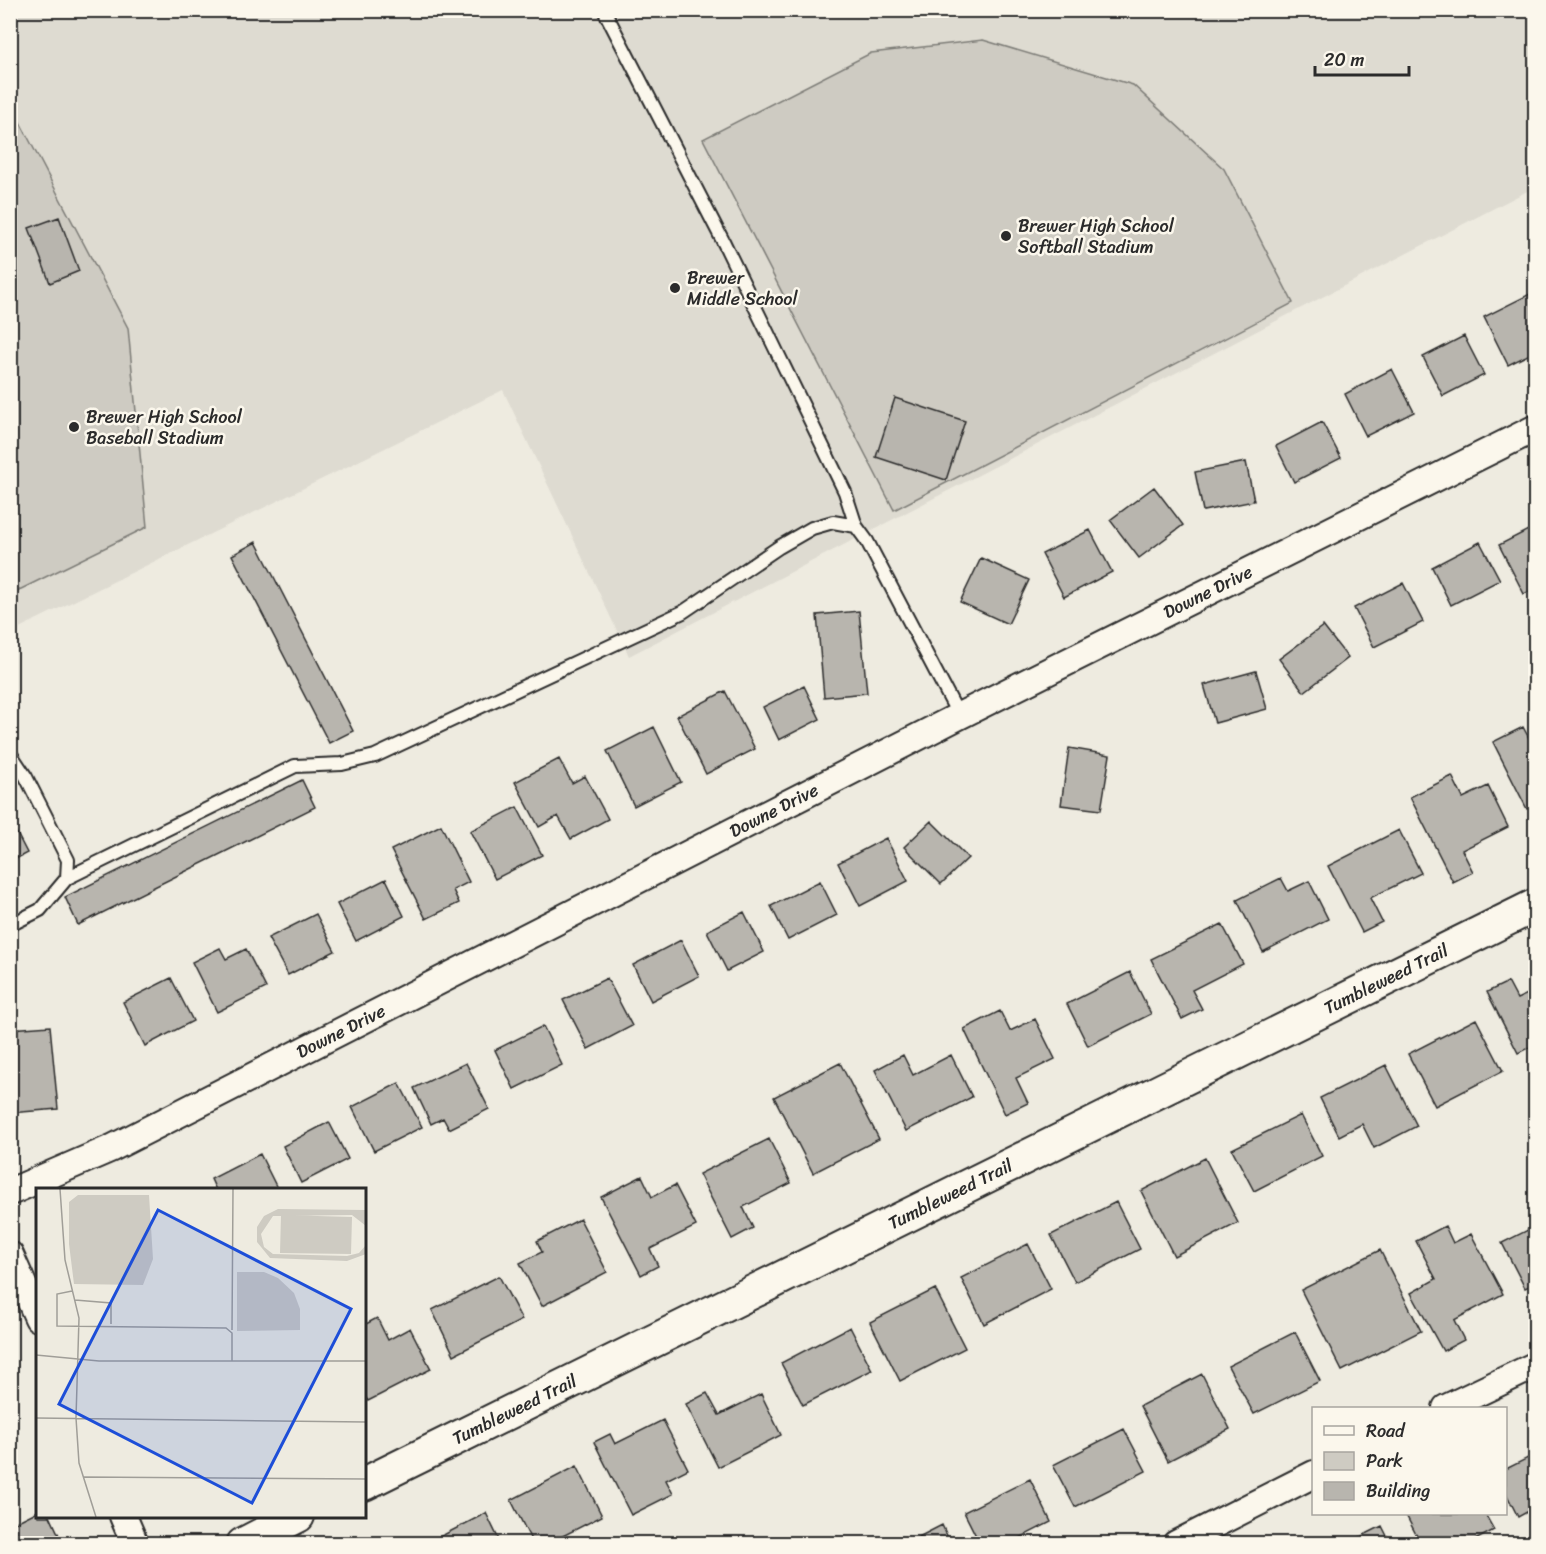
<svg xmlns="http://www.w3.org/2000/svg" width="1546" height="1554" font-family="Sriracha,sans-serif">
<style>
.built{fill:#dedbd1}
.green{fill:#cecbc2;stroke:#7c7b76;stroke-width:1.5}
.building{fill:#b8b5ae;stroke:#2b2b2b;stroke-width:1.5}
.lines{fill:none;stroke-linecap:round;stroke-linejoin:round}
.service-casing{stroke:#2b2b2b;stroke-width:16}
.minor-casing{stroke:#2b2b2b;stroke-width:30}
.tertiary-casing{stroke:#2b2b2b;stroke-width:36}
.service{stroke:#fbf7ec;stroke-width:12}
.minor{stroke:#fbf7ec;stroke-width:26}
.tertiary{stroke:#fbf7ec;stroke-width:32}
.poi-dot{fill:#2b2b2b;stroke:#fbf7ec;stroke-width:2}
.labels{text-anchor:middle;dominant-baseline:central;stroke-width:5;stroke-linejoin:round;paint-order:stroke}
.poi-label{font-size:18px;fill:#2b2b2b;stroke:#fbf7ec;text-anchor:start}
.street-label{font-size:18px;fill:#2b2b2b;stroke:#fbf7ec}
.inset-road{fill:none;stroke:#a09e98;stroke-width:1.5}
.view{fill:#1d4ed8;fill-opacity:0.15;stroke:#1d4ed8;stroke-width:3}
.inset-edge{fill:none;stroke:#2b2b2b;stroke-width:3}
</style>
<rect width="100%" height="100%" fill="#eeebe0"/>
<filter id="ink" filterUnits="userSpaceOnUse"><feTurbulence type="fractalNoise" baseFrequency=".0167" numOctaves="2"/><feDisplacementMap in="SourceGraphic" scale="12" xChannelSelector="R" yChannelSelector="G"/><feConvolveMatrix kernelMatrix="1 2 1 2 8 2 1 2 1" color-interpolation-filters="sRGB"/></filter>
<g filter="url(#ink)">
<path class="built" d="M11 11H1535V187L629 656 503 390 11 632Z"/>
<path class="green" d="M983 40 1133 85 1224 169 1293 303 894 510 703 139 871 53Z
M11 105 128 328 147 527 11 594Z"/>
<path class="building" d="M59 217 79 271 50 283 29 228Z
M1536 291V351L1508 365 1484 317Z
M1464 336 1484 375 1443 396 1423 357Z
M1392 369 1414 412 1366 436 1345 394Z
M895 398 965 421 946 480 876 457Z
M1322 422 1341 458 1294 482 1276 446Z
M1246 462 1254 501 1203 511 1195 472Z
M1154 487 1183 525 1139 558 1110 520Z
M1536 526V588L1524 594 1499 545Z
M1090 530 1112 572 1064 597 1042 554Z
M256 542 353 731 329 743 232 555Z
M1480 542 1500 580 1451 605 1432 567Z
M981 558 1029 580 1008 624 960 602Z
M1403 583 1423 622 1374 647 1354 608Z
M859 611 867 693 824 697 817 615Z
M1323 626 1348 658 1304 692 1279 659Z
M1256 671 1267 709 1215 723 1204 685Z
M804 686 820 719 779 740 763 707Z
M725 691 755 749 706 774 677 716Z
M654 727 681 782 634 806 607 751Z
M1523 727 1536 751V805L1527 809 1493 742Z
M1069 748 1110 755 1101 810 1061 805Z
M559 759 572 783 585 776 608 819 571 839 558 816 539 827 515 782Z
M1452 776 1463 798 1488 786 1508 827 1462 850 1473 872 1453 882 1410 797Z
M302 780 315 807 78 925 65 897Z
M517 807 542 855 495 879 470 831Z
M10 820 27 853 10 862Z
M931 821 968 858 941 884 904 847Z
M441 825 469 882 453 890 459 903 426 919 391 850Z
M1399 830 1421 873 1370 898 1382 922 1362 932 1328 866Z
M886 838 908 881 860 906 838 863Z
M1281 878 1288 891 1309 881 1328 919 1263 952 1237 900Z
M386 879 404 916 356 941 337 904Z
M820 881 837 915 788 940 771 906Z
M744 912 764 952 727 971 707 931Z
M316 914 335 951 288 975 268 938Z
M1222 924 1243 964 1192 990 1202 1009 1182 1019 1151 959Z
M681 940 699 976 651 1001 633 965Z
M220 948 226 959 246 949 266 988 217 1012 192 962Z
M1130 972 1151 1014 1088 1046 1067 1004Z
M171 978 193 1021 145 1046 123 1002Z
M607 978 632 1026 588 1049 563 1000Z
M1508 982 1517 999 1536 990V1044L1518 1053 1487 992Z
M1000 1011 1010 1031 1035 1019 1055 1059 1016 1078 1028 1103 1005 1114 964 1029Z
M1476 1019 1503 1071 1435 1106 1408 1054Z
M50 1026 58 1109 10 1113V1029Z
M543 1026 562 1065 514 1089 495 1050Z
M903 1055 913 1075 951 1055 972 1097 906 1131 875 1070Z
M466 1063 489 1109 449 1129 443 1118 431 1124 414 1088Z
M840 1063 879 1139 813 1173 774 1097Z
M1386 1065 1417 1126 1374 1148 1362 1124 1339 1136 1320 1098Z
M399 1083 422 1127 374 1151 352 1107Z
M1301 1115 1322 1156 1254 1191 1232 1149Z
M329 1122 348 1159 301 1183 283 1146Z
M769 1139 791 1183 743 1207 753 1228 732 1239 699 1174Z
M260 1154 278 1190H216L211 1179Z
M1205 1158 1238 1223 1174 1256 1141 1191Z
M642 1176 652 1197 675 1185 696 1226 650 1249 658 1266 641 1275 601 1197Z
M1116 1202 1140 1249 1075 1282 1051 1235Z
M580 1219 607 1272 542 1306 520 1263 542 1252 537 1241Z
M1445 1226 1453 1243 1471 1234 1503 1294 1454 1320 1464 1340 1443 1351 1411 1293 1436 1279 1416 1241Z
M1536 1226V1283L1525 1288 1502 1243Z
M1028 1244 1051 1289 984 1324 961 1278Z
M1380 1250 1421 1331 1342 1371 1301 1290Z
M499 1276 522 1320 454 1355 432 1310Z
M935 1289 965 1348 900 1381 870 1322Z
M377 1318 388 1340 410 1328 431 1369 368 1401 364 1395V1325Z
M850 1327 872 1370 803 1405 781 1363Z
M1295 1332 1320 1381 1254 1414 1228 1366Z
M1202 1374 1230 1429 1168 1461 1140 1406Z
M707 1393 719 1415 761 1394 781 1435 718 1467 686 1404Z
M663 1420 688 1469 666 1480 673 1494 631 1515 594 1442 610 1434 615 1444Z
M1124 1429 1146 1471 1075 1507 1053 1465Z
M1536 1454V1507L1518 1517 1506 1493V1469Z
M577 1466 602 1516 547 1544H533L511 1500Z
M1030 1479 1051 1522 1008 1544H980L964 1512Z
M38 1511V1516H50L63 1544H10V1525Z
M486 1513 501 1544H426Z
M1410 1514H1485L1494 1530 1468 1544H1421L1406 1515Z
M942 1525 951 1544H905Z
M1382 1526 1391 1544H1346Z"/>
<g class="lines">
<g class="service-casing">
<path id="service" d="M604 10 724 243 845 492 856 526
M10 753 26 777 68 860 67 878
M10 925 40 910 67 878 295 766 342 764 375 756 683 612 779 547 812 528 833 522 856 526 867 541 959 716"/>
</g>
<g class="minor-casing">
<g id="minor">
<path id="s1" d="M10 1192 112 1148 959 716 1536 428"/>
<path d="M10 1255 38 1318"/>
<path d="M1446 1408 1536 1365"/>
<path d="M123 1516 135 1544"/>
<path d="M1176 1544 1314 1474"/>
</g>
</g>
<g class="tertiary-casing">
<g id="tertiary">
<path id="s2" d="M364 1484 1536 905"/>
<path d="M243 1544 298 1516"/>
</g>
</g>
<use href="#service" class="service"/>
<use href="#minor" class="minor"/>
<use href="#tertiary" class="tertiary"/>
</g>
</g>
<g class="poi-dot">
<circle cx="1006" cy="236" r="6"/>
<circle cx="675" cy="288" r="6"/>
<circle cx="74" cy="427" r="6"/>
</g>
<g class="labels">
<g class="poi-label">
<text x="1018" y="226">Brewer High School<tspan x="1018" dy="21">Softball Stadium</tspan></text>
<text x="687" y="278">Brewer<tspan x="687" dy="21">Middle School</tspan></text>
<text x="86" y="417">Brewer High School<tspan x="86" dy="21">Baseball Stadium</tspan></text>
</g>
<g class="street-label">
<text stroke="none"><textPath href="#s1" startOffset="1340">Downe Drive</textPath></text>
<text stroke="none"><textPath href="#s1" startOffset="854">Downe Drive</textPath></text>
<text stroke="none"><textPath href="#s2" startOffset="1140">Tumbleweed Trail</textPath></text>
<text stroke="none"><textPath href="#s1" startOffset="368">Downe Drive</textPath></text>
<text stroke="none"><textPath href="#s2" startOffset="654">Tumbleweed Trail</textPath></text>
<text stroke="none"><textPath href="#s2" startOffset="168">Tumbleweed Trail</textPath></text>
</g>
</g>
<g transform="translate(36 1188)">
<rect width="330" height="330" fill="#eeebe0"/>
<path d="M42 7H113L117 71 107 97 38 96 33 56V14ZM242 21 330 22V38L316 27 237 28 225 46 228 59 237 66 311 68 323 65 330 57V66L311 73 234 70 221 54V39L228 28ZM245 27 316 29 315 66 244 65ZM201 84H228L242 90 258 105 264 121V142L201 143Z" fill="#cecbc2"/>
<path class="inset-road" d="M24 1 29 72 43 130 40 230 43 275 60 329M36 103 21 106V138L190 140 196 145V173M39 112 75 115V136M196 142 197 1M0 167 63 173H330M0 230 330 234M48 289 330 291"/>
<path class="view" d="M122 22 315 121 216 315 23 216Z"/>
<rect width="330" height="330" class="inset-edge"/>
</g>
<rect width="1546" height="1554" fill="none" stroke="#fbf7ec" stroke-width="36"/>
<rect x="18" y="18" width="1510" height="1518" fill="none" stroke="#2b2b2b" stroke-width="2" filter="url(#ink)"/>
<rect x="1312" y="1407" width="195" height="108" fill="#fbf7ec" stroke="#a8a59f" stroke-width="1.5"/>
<rect x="1324" y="1426" width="30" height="9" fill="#fbf7ec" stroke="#a8a59f" stroke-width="1.5"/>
<text x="1366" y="1437" font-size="18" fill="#2b2b2b">Road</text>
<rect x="1324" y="1452" width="30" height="18" fill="#cecbc2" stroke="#a8a59f" stroke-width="1.5"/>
<text x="1366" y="1467" font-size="18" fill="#2b2b2b">Park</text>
<rect x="1324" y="1482" width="30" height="18" fill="#b8b5ae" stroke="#a8a59f" stroke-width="1.5"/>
<text x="1366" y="1497" font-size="18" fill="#2b2b2b">Building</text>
<path d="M1315 66v9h94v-9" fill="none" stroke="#2b2b2b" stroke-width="3"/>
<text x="1324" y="66" font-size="18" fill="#2b2b2b" stroke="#fbf7ec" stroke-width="4.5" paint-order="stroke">20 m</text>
</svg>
